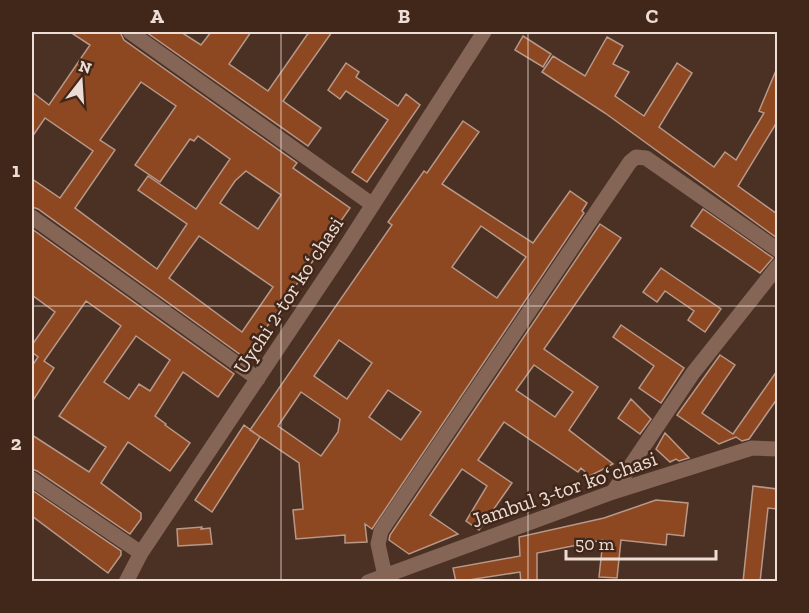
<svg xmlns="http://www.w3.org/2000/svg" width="809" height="613" font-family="'Zilla Slab',serif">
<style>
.building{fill:#8d4822;stroke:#b89889;stroke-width:1.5;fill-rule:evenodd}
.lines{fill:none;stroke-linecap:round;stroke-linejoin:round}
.minor{stroke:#856556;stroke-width:15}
.grid{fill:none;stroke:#eeddd5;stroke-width:1.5;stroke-opacity:0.55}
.labels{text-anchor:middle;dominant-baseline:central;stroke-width:5;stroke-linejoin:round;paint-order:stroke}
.street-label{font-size:21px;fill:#eeddd5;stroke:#40271a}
.neatline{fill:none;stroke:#eeddd5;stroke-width:2}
.grid-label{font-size:20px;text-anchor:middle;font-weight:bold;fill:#eeddd5}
</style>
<rect width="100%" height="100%" fill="#4a3124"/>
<path class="building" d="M70 32H120L124 40 297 163 293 168 350 208 245 358 38 209 32 207V179L60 198 93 151 45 118 32 137V92L49 105 90 45ZM141 82 176 106 135 165 160 182 190 139 194 141 198 136 230 159 196 209 148 176 138 190 187 224 157 269 75 208 115 150 100 140ZM246 171 281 195 258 229 220 203 235 181ZM199 236 273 287 242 332 169 278Z
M146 32H181L201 45 211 32H251L229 64 268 91 309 32H332L283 101 321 128 308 146Z
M523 36 551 54 543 67 515 50Z
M607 37 623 46 613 64 629 72 615 96 644 116 677 63 692 73 659 127 714 167 725 152 736 160 764 113 759 111 777 68V122L738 186 777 214V238L605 113 542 72 553 56 585 76Z
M346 63 359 72 356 77 398 106 406 94 420 105 367 182 352 172 388 120 346 91 340 99 328 90Z
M463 121 479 132 442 184 533 243 570 191 587 203 582 211 584 213 372 529 365 524 367 542 345 543V535L296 539 293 510 303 509 299 463 250 430 392 225 388 222 424 171 427 173ZM481 226 526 257 497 298 452 267ZM339 340 372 363 347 399 314 376ZM388 390 421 412 401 440 369 417ZM301 392 340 419 338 432 321 456 278 426Z
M703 209 773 258 760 273 691 226Z
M600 224 621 238 544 349 598 387 569 430 613 464 590 476 581 468 578 472 504 422 478 460 512 483 479 530 466 521 487 486 462 469 430 515 458 534 409 554 389 540 390 535ZM534 365 573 392 555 417 516 390Z
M32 229 234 374 218 397 183 372 155 416 166 424 165 425 190 443 170 471 128 442 101 483 141 513V519L130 534 37 471 32 469V435L89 472 106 447 59 416 121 326 86 301 44 361 54 368 32 402V366L38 357 32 352V345L55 312 32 295ZM136 336 170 360 150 391 139 384 129 399 104 382Z
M661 268 721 309 705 332 688 320 694 311 665 291 657 302 643 292Z
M621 325 684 368 661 403 639 388 654 366 613 337Z
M720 355 735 365 702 413 733 434 777 371V399L749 439 742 441 736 437 719 444 677 415Z
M631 399 651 419 640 434 618 418Z
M244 425 260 437 212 512 195 500Z
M665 433 669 437 689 458 679 461 676 459 670 462 656 449Z
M753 486 777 489V509L768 508 760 582H743Z
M32 490 121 551V555L108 573 32 516Z
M656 500 688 503 684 536 667 534 666 545 621 540 617 578 599 577 603 540 537 553V582H521L520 572 456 582 453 568 520 556 519 537 604 518Z
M202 527 201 529 210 528 212 544 178 546 177 529Z"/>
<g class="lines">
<path class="minor" d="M130 32 373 205
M32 217 258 379
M32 479 141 553
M613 492 693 373 778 266
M385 576 378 544 381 531 630 162 636 157 646 158 778 250
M126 582 141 553 343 251 484 32
M368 582 613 492 752 448 778 449"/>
</g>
<path class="grid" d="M281 32V582M528 32V582M32 306H778"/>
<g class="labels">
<g class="street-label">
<text transform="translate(288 295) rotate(-57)">Uychi 2-tor koʻchasi</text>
<text transform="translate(564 489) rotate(-19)">Jambul 3-tor koʻchasi</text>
</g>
</g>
<rect width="809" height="613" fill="none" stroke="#40271a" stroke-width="66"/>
<g transform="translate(81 81) rotate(17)" stroke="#40271a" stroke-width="4.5" paint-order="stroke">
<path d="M0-4.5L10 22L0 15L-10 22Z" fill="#eeddd5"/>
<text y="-9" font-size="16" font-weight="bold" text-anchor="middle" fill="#eeddd5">N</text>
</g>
<path d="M566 550v9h150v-9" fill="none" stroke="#eeddd5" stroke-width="3"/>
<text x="575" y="550" font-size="18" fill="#eeddd5" stroke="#40271a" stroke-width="4.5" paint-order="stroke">50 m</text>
<rect x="33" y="33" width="743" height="547" class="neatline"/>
<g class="grid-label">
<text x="157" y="23">A</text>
<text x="404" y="23">B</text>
<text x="652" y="23">C</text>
<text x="16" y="177">1</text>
<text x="16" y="450">2</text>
</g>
</svg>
